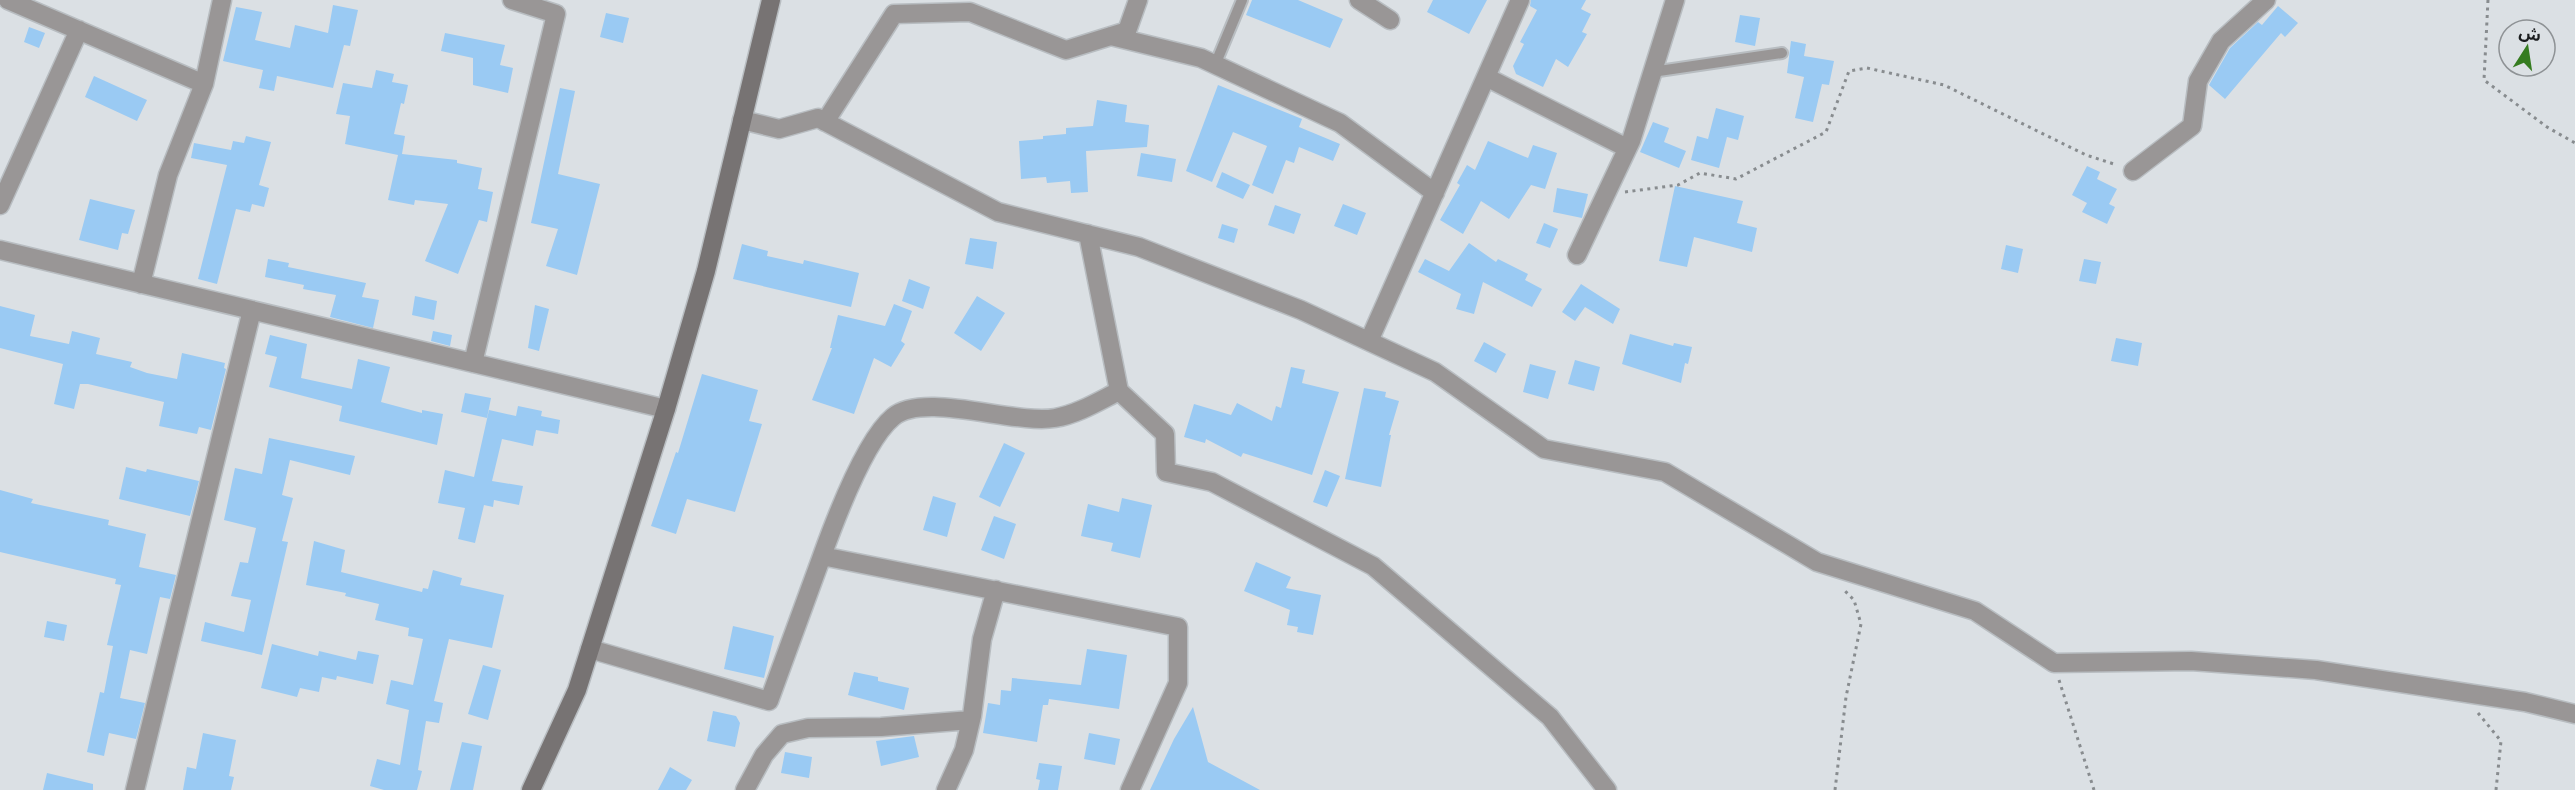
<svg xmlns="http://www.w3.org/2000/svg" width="2575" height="790" font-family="'Archivo Narrow','Noto Sans Arabic',sans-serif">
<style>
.building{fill:#9acaf3}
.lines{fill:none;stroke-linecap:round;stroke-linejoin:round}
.lane-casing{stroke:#b8bdc1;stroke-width:14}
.street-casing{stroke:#b8bdc1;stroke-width:21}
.secondary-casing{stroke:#b8bdc1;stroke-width:21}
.path{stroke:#888c8f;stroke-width:3;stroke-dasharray:3 4.5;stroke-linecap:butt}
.lane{stroke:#999696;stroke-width:10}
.street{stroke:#999696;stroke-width:18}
.secondary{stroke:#777373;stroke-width:18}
</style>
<rect width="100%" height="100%" fill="#dbe0e4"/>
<path class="building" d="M1252 0H1298L1343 19 1330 48 1246 15Z
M1433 0H1487L1469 34 1427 12Z
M1531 0H1586L1581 9 1591 14 1582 32 1587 34 1568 67 1556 59 1543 87 1516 74 1513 66 1524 44 1520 42 1537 10 1530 6Z
M333 5 358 10 350 46 344 45 333 88 277 76 274 91 259 88 263 70 223 61 236 7 262 12 255 40 290 48 295 25 328 33Z
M2278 6 2298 23 2285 37 2281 33 2225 99 2209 85 2230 48 2258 22 2262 25Z
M606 13 629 18 623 43 600 37Z
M1740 15 1760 18 1755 46 1735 42Z
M29 27 45 33 39 48 24 42Z
M445 33 505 45 500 65 513 68 508 93 473 85V58L441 51Z
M1791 41 1806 44 1804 56 1834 61 1829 85 1822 84 1813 122 1795 118 1804 77 1787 73Z
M376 70 394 74 392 82 408 85 404 104 401 103 394 134 405 136 402 154 457 160V163L482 168 478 189 493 192 487 222 479 220 458 274 425 261 448 204 415 200 414 205 388 200 398 155 345 144 350 116 336 114 343 83 372 88Z
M94 76 147 100 137 121 85 97Z
M1218 85 1302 119 1299 127 1340 144 1333 161 1299 147 1294 163 1286 160 1273 194 1252 185 1267 146 1233 132 1212 182 1186 171Z
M560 88 575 91 558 174 600 184 577 275 546 266 558 229 531 223Z
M1097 100 1127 105 1125 122 1149 125 1147 147 1086 151 1088 192 1071 193 1070 181 1047 183 1046 177 1021 179 1019 141 1043 139V136L1066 134V128L1093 126Z
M1716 108 1744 116 1738 140 1727 137 1719 168 1691 160 1697 136 1708 139Z
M1653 122 1669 128 1664 142 1686 151 1679 168 1640 152Z
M246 136 271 142 259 185 269 188 264 207 252 204 250 212 236 209 217 284 198 279 227 165 191 158 194 143 231 150 233 141 244 143Z
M1488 141 1528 158 1533 145 1557 153 1545 189 1531 185 1509 219 1481 201 1463 234 1440 220 1460 185 1457 183 1467 165 1475 170Z
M1141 153 1176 159 1172 182 1137 176Z
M2087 166 2100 172 2097 179 2117 189 2109 204 2115 207 2107 224 2082 212 2087 203 2072 195Z
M1222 172 1250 185 1243 199 1216 187Z
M1675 186 1743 201 1737 223 1757 228 1752 252 1694 237 1687 267 1659 261Z
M1557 188 1588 194 1582 218 1553 212Z
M90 199 135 210 128 234 122 233 118 250 79 240Z
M1343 204 1366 213 1357 235 1334 226Z
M1275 205 1301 214 1294 234 1268 225Z
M1544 223 1558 229 1550 248 1536 243Z
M1222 224 1238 229 1234 243 1218 238Z
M970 238 997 242 993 269 965 264Z
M1469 243 1496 262 1498 259 1528 274 1525 280 1542 289 1532 307 1483 282 1474 314 1456 309 1461 294 1418 272 1425 259 1449 271Z
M742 244 768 251 767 256 803 264 804 260 859 273 851 307 733 279Z
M2006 245 2023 249 2018 273 2001 269Z
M268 259 289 263 288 267 366 283 362 297 379 300 373 328 330 317 336 295 303 289 304 285 265 277Z
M2084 259 2101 262 2096 284 2079 281Z
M909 279 930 287 923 309 902 301Z
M1581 284 1620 309 1613 324 1585 307 1575 321 1562 312Z
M415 296 437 301 434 320 412 315Z
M977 296 1005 313 981 351 954 333Z
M894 304 912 311 901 341 905 344 891 367 874 358 854 414 812 400 832 348H830L838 315 885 326Z
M535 305 549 309 539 351 528 348Z
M0 306 35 315 30 336 69 344 72 331 100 338 96 354 132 362 130 367 147 373 177 379 182 353 225 363 224 368 226 369 211 430 199 427 197 434 159 426 164 402 88 384H80L74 409 54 404 63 364 0 348Z
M433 331 452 335 450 346 431 341Z
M1630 334 1673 346 1674 343 1692 347 1688 364 1685 363 1681 383 1622 364Z
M270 335 307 344 301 378 352 389 358 359 390 367 381 402 422 413V410L443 414 437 445 339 421 342 406 269 387 277 357 265 354Z
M2116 338 2142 343 2138 366 2111 361Z
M1484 342 1506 354 1496 373 1474 361Z
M1575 360 1600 367 1594 391 1568 384Z
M1530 364 1556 371 1548 399 1523 392Z
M1291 367 1305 370 1302 383 1339 392 1312 475 1243 453 1241 457 1206 439 1205 443 1184 437 1194 404 1231 415 1237 403 1272 421 1276 406 1281 408Z
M702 374 758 390 749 421 762 424 735 512 687 499 676 534 651 526 676 452 678 453Z
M1364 388 1386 392 1385 397 1399 401 1389 435H1391L1381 487 1345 479Z
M465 393 491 398 487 418 461 412Z
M518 406 542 411 541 416 560 420 558 434 536 430 533 446 502 439 492 481 523 486 519 505 494 500 493 507 484 505 475 543 458 539 465 508 438 503 445 470 474 477 489 410 516 416Z
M269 438 355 456 350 475 290 460 282 495 293 498 282 541 288 542 262 655 201 641 205 622 244 632 251 600 231 596 240 562 248 563 256 528 224 520 235 468 262 474Z
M1004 443 1025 453 1000 507 979 497Z
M126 467 146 472 147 469 199 481 190 516 119 499Z
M1325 470 1340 476 1327 507 1313 502Z
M0 490 33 499 31 503 109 520 108 525 146 534 139 567 176 575 170 599 160 597 147 654 130 650 120 698 145 703 136 739 109 733 104 756 87 752 100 692 104 693 113 646 107 645 121 585 115 584 116 579 0 552Z
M933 496 956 503 947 537 923 530Z
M1122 498 1152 505 1140 558 1111 551 1113 543 1081 536 1088 504 1119 512Z
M994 516 1016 524 1004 559 981 550Z
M314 541 345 550 341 572 422 592 423 588 428 589 433 570 462 578 460 585 504 595 492 648 449 639 434 701 443 703 439 723 426 721 418 770 422 771 417 790H384L370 786 377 759 400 765 409 710 386 704 391 680 413 685 423 639 408 636 409 628 375 620 379 604 345 596 346 593 306 585Z
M1256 562 1291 577 1286 588 1321 595 1313 635 1297 632 1298 627 1287 625 1290 610 1244 591Z
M47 621 67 625 64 641 44 637Z
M733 626 774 636 764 678 724 669Z
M272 644 318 656 319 651 356 660 358 651 379 655 373 684 337 676 336 680 322 677 319 692 300 688 297 697 261 688Z
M1087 649 1127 655 1119 709 1049 699 1048 705H1043L1037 742 983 733 988 703 1000 705 1001 690 1011 691 1012 678 1081 685Z
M483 665 501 670 488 720 468 714Z
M854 672 878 677V681L909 688 904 710 848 695Z
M1193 707 1208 762 1260 790H1150L1174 739Z
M713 711 736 716 740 723 735 747 707 741Z
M203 733 236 740 229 776 234 777 231 790H183L187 767 196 769Z
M1089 733 1120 739 1115 765 1084 759Z
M914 736 919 757 881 766 876 741Z
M462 742 482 746 473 790H450Z
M785 752 812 757 809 778 781 773Z
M1039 763 1062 766 1058 790H1038L1040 780 1036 779Z
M670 767 692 780 686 790H658Z
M47 773 93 784V790H43Z"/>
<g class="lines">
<g class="lane-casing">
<path id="lane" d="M1215 65 1242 0
M1652 72 1782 53"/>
</g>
<g class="street-casing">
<path id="street" d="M8 0 204 84
M1359 0 1390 20
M1111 36 1201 58 1340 123 1435 193
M1486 77 1627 148
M742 120 779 129 818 118 998 212 1139 247 1301 310 1435 372 1544 449 1665 472 1817 562 1975 611 2054 663 2191 661 2316 670 2525 702 2575 714
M825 122 894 14 970 12 1066 50 1127 31 1138 0
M2133 171 2192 126 2198 81 2221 41 2266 0
M0 205 79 30
M1088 234 1119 391 1165 434 1166 472 1212 482 1373 566 1550 717 1607 790
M0 250 666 409
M1577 255 1631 141 1675 0
M141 284 168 175 204 84 222 0
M1369 341 1520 0
M473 363 556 14 512 0
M822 556C835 520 865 440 893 417 924 391 1014 425 1055 418 1078 414 1099 401 1119 391
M590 649 769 701 822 556 1178 627V683L1130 790
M135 790 252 310
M745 790 764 755 782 734 808 728 881 727 971 720
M946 790 964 750 972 716 982 639 996 590"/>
</g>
<g class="secondary-casing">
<path id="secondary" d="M531 790 577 690 666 409 706 271 771 0"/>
</g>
<path class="path" d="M2488 0 2484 80 2547 127 2575 143
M1625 192 1678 185 1700 173 1736 179 1826 132 1849 71 1867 68 1944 85 2086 155 2117 165
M2059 680 2094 790
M2478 713 2501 741 2496 790
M1835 790 1846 697 1861 624 1854 600 1843 589"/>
<use href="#lane" class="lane"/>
<use href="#street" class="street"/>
<use href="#secondary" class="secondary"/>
</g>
<g transform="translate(2527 48) rotate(12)"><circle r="28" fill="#dbe0e4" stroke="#8e9295" stroke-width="1.5"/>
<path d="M0-4.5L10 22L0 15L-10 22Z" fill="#357c20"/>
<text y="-9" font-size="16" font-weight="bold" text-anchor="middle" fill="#1b1d1f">ش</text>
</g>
</svg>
